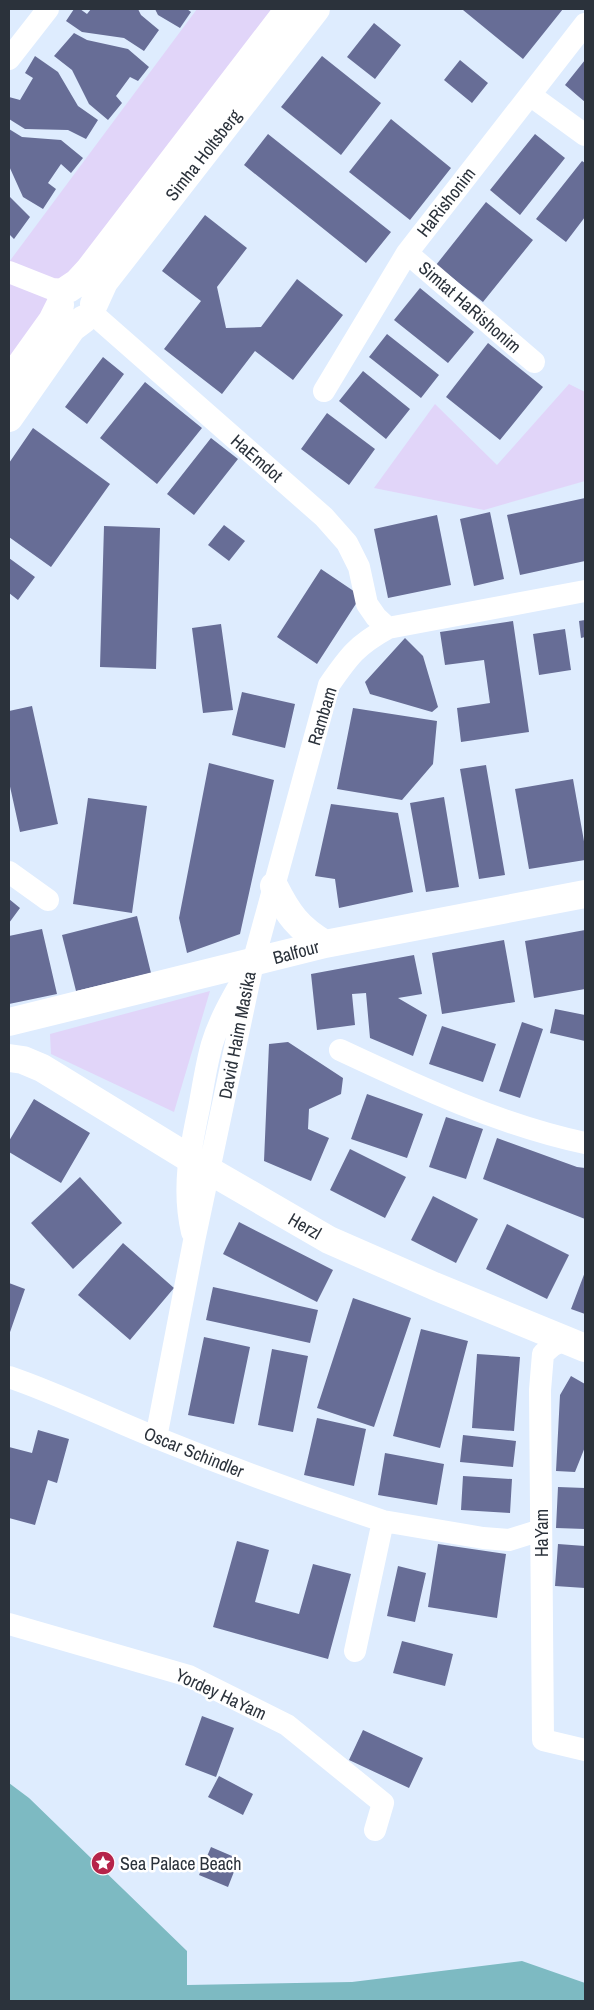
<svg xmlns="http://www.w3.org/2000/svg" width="594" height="2010" font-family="'Archivo Narrow',sans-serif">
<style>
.green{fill:#e1d5f9}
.water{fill:#7dbac2}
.building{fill:#676d96}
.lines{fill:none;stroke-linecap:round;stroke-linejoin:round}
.minor{stroke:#fff;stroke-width:22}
.tertiary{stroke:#fff;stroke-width:28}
.labels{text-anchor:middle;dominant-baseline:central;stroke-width:5;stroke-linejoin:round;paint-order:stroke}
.street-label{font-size:18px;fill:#2b323b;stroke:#fff}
.poi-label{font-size:18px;fill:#2b323b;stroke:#fff;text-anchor:start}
</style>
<rect width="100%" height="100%" fill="#deecfe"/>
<path class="green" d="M197 9H273L9 369V262Z
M569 384 585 392V481L484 510 374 488 435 404 497 465Z
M210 991 174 1112 51 1054 50 1034Z"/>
<path class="water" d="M9 1783 29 1798 187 1951V1985L352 1982 522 1961 585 1983V2001H9Z"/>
<path class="building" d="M74 9H80L87 14 91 9H138L141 15 159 30 144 51 124 38 82 32 66 21Z
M155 9H187L191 12 180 28 158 15Z
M464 9H563L523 59 463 10Z
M374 23 401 45 375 79 347 57Z
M74 33 87 40 128 49 149 67 138 81 130 77 116 96 122 103 108 120 89 104 72 70 54 56Z
M35 56 58 72 78 106 98 120 86 139 68 130 25 129 9 119V97L20 100 33 78 25 73Z
M322 56 381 103 341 155 281 107Z
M460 60 488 83 472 103 444 80Z
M585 60V102L565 85Z
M391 119 451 168 410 220 349 172Z
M9 129 22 137 61 140 83 158 71 173 61 164 48 183 56 189 43 209 23 197 9 166Z
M268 134 391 232 366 263 244 165Z
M535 134 565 158 520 215 490 190Z
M582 161 585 163V217L566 242 536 219Z
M9 196 30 217 14 239 9 234Z
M486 202 533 240 483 302 436 265Z
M205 215 247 248 217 287 226 328 261 327 297 279 343 315 293 380 255 351 222 394 164 349 201 301 162 271Z
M420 288 474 332 448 363 394 320Z
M387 334 439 375 421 398 369 357Z
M488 343 543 387 500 440 446 397Z
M103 357 124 374 87 424 65 407Z
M363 371 410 409 386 439 339 401Z
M145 382 202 428 157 484 100 438Z
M327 413 375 449 349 485 301 449Z
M33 428 110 484 51 567 9 537V463Z
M211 438 238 459 194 515 167 494Z
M585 498V561L520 575 507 515Z
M490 512 504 579 474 586 460 519Z
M437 515 451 585 388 598 374 529Z
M224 525 245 541 229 561 208 545Z
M104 526 160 528 156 669 100 667Z
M9 558 35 577 18 600 9 593Z
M321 569 361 596 317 664 277 637Z
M585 620V637L581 638 579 621Z
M513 621 529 732 461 742 457 708 490 703 484 660 445 665 440 632Z
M221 624 233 710 203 713 192 628Z
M565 629 571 670 539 675 533 634Z
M405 638 423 656 438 707 432 712 370 694 365 682Z
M242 692 295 704 285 748 232 735Z
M32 706 58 824 20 832 9 782V711Z
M353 708 437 721 433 764 402 800 337 789Z
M209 763 274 780 240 934 187 953 179 918Z
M486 765 505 875 479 879 460 769Z
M573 779 585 847V860L529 869 515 789Z
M444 797 459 887 426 892 410 803Z
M88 798 147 806 132 913 73 904Z
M331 804 398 813 413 892 339 908 335 879 315 876Z
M9 899 20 908 9 923Z
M137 916 151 973 76 991 62 935Z
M42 929 57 994 9 1004V936Z
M585 930V989L534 998 525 941Z
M504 940 515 1002 442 1014 432 953Z
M414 955 422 994 398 998 427 1015 413 1056 370 1038 366 993 352 994 355 1025 317 1030 311 974Z
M555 1009 585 1015V1041L550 1033Z
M522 1022 543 1029 520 1098 499 1091Z
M442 1026 496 1044 483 1082 429 1064Z
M288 1042 343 1078 341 1094 309 1109 308 1129 329 1138 311 1181 264 1161 269 1044Z
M367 1094 423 1114 407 1158 351 1139Z
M34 1099 90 1133 61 1183 9 1152V1141Z
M446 1117 483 1129 466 1179 429 1167Z
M497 1138 577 1167 585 1168V1219L483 1179Z
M350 1149 406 1177 385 1218 330 1190Z
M80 1177 122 1223 73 1269 31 1223Z
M433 1196 478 1219 456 1263 411 1240Z
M239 1222 333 1270 317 1302 223 1254Z
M507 1224 569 1255 547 1299 486 1269Z
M123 1243 174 1288 130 1340 78 1295Z
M585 1272V1314L571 1309Z
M9 1283 25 1289 9 1335Z
M213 1287 318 1310 310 1343 206 1320Z
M353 1298 411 1318 374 1427 317 1408Z
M421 1329 468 1341 440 1448 393 1436Z
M204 1337 250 1347 234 1424 188 1415Z
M272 1349 308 1356 293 1432 258 1425Z
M477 1354 520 1357 514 1431 472 1428Z
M571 1376 585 1384V1447L575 1472 556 1471 560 1395Z
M317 1418 366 1429 354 1486 304 1475Z
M38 1430 69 1439 57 1483 48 1480 35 1525 9 1518V1447L32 1453Z
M463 1435 516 1441 513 1467 460 1462Z
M385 1453 444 1464 437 1505 378 1495Z
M463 1476 512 1479 510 1513 461 1510Z
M558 1487 585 1488V1529L556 1528Z
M237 1541 269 1550 255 1602 299 1614 313 1564 351 1574 328 1659 213 1627Z
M438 1544 506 1554 497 1618 428 1607Z
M558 1544 585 1546V1588L555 1586Z
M398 1566 426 1573 415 1622 387 1616Z
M402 1641 453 1654 445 1686 393 1673Z
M202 1716 234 1728 216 1777 185 1765Z
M363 1730 423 1758 409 1788 349 1760Z
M219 1776 253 1794 243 1815 208 1797Z
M211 1847 239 1859 228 1887 199 1875Z"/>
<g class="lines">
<path class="minor" d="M9 59 48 9
M530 95 585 135
M407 253 534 362
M9 272 52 289 66 290
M92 313 324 517 347 543 359 567 367 604 376 617 388 628
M324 391 407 253 585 24
M9 872 48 900
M340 1050C419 1087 500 1125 585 1143
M192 1232C182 1189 190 1150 199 1108 203 1087 206 1065 212 1044 219 1021 231 1000 243 979
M566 1339 552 1346 543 1354 540 1390 543 1740 585 1750
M9 1377C59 1394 107 1418 157 1438 231 1468 307 1496 383 1521L355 1651
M156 1438 194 1241 253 963 329 685C349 656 357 645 388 628L585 591
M383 1521 483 1538 509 1540 541 1530
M9 1624 189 1676 287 1725 383 1803 375 1830"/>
<path class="tertiary" d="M68 289 77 283 89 270 289 9
M94 304 104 282 316 9
M9 381 52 321 60 305
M9 418 72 328 84 319
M274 886C288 914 298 928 325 944
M9 1022 325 944 585 894
M9 1058 23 1060 42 1068 210 1171 329 1240 434 1286 585 1348"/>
</g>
<defs>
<g id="sight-disc" transform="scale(1.25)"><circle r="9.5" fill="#b6254a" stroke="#fff"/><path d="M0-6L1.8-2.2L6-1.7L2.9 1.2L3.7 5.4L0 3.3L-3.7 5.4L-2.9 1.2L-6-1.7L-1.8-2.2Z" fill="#fff"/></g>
</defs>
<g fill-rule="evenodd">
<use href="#sight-disc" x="103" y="1863"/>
</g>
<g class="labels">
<g class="street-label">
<text transform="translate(203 155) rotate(-52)">Simha Holtsberg</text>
<text transform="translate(446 202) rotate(-52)">HaRishonim</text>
<text transform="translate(470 307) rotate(41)">Simtat HaRishonim</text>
<text transform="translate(257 458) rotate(41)">HaEmdot</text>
<text transform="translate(322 716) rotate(-73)">Rambam</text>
<text transform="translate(296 952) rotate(-15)">Balfour</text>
<text transform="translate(237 1035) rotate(-79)">David Haim Masika</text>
<text transform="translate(305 1226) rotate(30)">Herzl</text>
<text transform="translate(194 1452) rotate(22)">Oscar Schindler</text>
<text transform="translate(541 1533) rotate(-90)">HaYam</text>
<text transform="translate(221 1694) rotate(25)">Yordey HaYam</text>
</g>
<g class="poi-label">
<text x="120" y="1863">Sea Palace Beach</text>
</g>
</g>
<rect width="594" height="2010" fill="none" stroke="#2b323b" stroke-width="20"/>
</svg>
